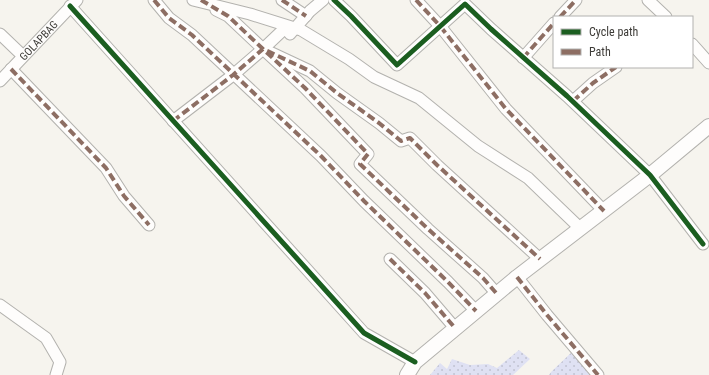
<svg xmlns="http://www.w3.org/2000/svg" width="709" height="375" font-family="'Roboto Condensed',sans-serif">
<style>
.grass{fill:url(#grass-dots)}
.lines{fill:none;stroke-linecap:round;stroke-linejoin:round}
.minor-casing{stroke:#b3b2ae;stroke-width:13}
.tertiary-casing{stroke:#b3b2ae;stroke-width:16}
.minor{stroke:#fefdfc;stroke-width:11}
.tertiary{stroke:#fefdfc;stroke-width:14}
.quiet{stroke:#8d6e63;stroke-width:4;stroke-dasharray:8 4;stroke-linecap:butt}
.cycleway-casing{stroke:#fff;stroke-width:8}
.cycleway{stroke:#1b5e20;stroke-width:5}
.labels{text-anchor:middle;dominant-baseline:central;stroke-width:3.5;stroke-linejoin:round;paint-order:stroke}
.street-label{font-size:11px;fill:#3e3c38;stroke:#fff}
</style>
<defs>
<pattern id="grass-dots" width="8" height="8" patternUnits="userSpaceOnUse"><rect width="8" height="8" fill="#dfe1f3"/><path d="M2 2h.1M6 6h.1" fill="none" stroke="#c0c2d1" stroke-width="1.8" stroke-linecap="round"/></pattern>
</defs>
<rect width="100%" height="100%" fill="#f6f4ee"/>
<path class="grass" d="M519 350 530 359 513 375H430L440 363 447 369 452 359 470 365 488 364 497 368Z
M573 351 592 375H549L551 372Z"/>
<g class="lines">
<g class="minor-casing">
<g id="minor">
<path d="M154 0 169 18 192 35 321 156 364 201 448 282 476 311"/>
<path d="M193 0 250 14 301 30 349 59 374 77 419 98 478 146 528 178 581 229"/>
<path d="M282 0 306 16"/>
<path d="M334 0 351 16 397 65 465 4 491 29 567 96 650 175 703 244"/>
<path d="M416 0 440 26 506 109 604 211"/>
<path d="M648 0 666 17"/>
<path d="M70 6 364 333 415 362"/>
<path d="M216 10 228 16 263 49 310 71 337 93 379 123 401 141 410 138 437 165 540 259"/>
<path d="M560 17 576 0"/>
<path d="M0 34 23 56"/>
<path d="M692 44 709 63"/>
<path d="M263 49 283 30 287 29 290 34 310 11 323 0"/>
<path d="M523 58 554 23"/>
<path d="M11 69 106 168 124 196 149 225"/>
<path id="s1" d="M0 81 77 0"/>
<path d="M573 101 593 83 616 67"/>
<path d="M173 121 233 75 263 49 305 88 368 154 360 164 428 229 483 278 497 294"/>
<path d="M390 259 425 293 455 328"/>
<path d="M517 277 547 315 598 375"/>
<path d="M0 305 46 338 60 362 56 375"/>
</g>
</g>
<g class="tertiary-casing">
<path id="tertiary" d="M407 375 415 362 517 277 650 175 709 126"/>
</g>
<use href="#minor" class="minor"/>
<use href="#tertiary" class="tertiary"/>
<path class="quiet" d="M154 0 169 18 192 35 321 156 364 201 448 282 476 311
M201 0 228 16 263 49 310 71 337 93 379 123 401 141 410 138 437 165 540 259
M282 0 306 16
M416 0 440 26 506 109 604 211
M560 17 576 0
M523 58 554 23
M11 69 106 168 124 196 149 225
M573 101 593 83 616 67
M173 121 233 75 263 49 305 88 368 154 360 164 428 229 483 278 497 294
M390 259 425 293 455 328
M517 277 547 315 598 375"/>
<g class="cycleway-casing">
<path id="cycleway" d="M334 0 351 16 397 65 465 4 491 29 567 96 650 175 703 244
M70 6 364 333 415 362"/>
</g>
<use href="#cycleway" class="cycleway"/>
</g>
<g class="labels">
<g class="street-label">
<text stroke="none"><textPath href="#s1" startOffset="56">GOLAPBAG</textPath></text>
</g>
</g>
<rect x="553" y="16" width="140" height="52" fill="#ffffff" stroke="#b2b1af"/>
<rect x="561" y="29" width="20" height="6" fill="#1b5e20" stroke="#b2b1af"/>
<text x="589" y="36" font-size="12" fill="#3e3c38">Cycle path</text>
<rect x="561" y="49" width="20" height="6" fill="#8d6e63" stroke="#b2b1af"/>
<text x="589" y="56" font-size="12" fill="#3e3c38">Path</text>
</svg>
